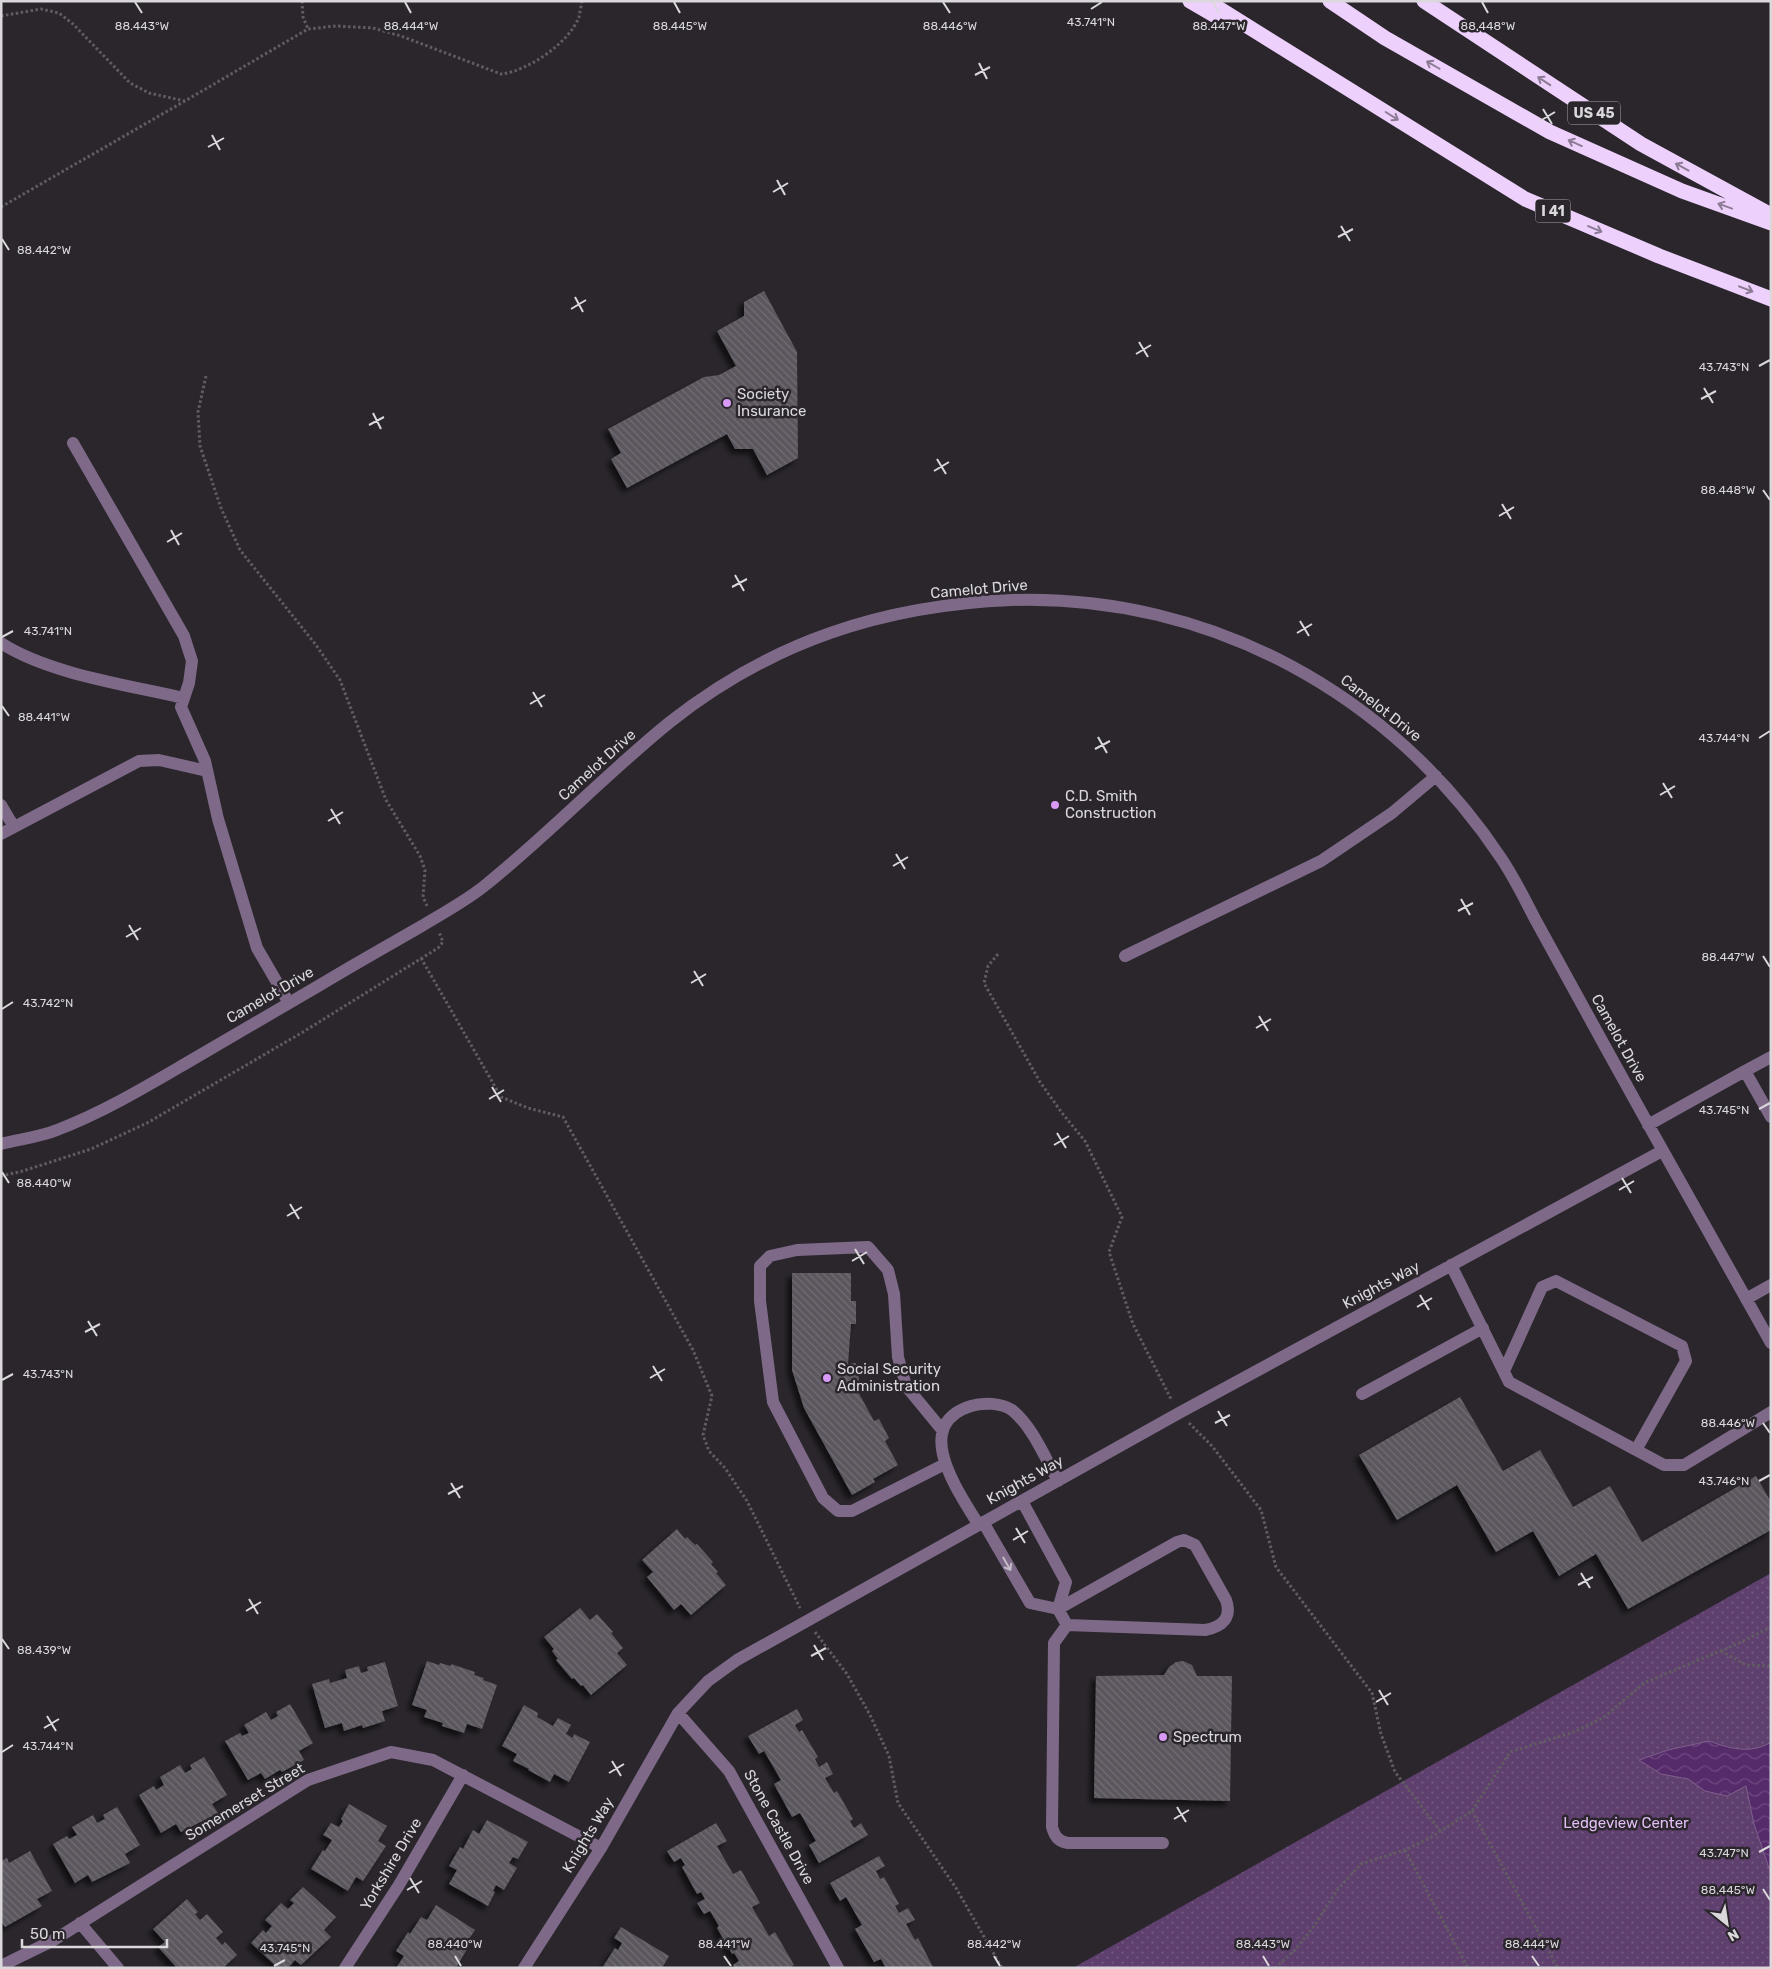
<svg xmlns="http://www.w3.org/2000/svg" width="1772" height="1969" font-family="Rubik,sans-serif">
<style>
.park{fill:url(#park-dots)}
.water{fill:url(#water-waves);stroke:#7e5f8c}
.building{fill:url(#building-back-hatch);filter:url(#shadow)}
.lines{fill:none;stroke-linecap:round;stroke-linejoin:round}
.path{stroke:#605c62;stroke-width:3;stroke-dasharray:2.5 2.5;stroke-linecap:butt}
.minor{stroke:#7e6a88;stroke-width:12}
.highway{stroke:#edd0fc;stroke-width:15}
.oneway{stroke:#8c7b94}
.oneway2{stroke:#c4bcc7}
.ticks{fill:none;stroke:#dbd8dc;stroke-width:2}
.poi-dot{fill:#d99af7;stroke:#2a262c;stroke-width:2}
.labels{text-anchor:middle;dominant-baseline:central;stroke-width:5;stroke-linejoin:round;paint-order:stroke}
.shield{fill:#2a262c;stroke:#a6a3a7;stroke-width:1}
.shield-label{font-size:14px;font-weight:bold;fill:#dbd8dc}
.poi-label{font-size:15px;fill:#dbd8dc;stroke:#2a262c;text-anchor:start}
.street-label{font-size:15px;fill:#dbd8dc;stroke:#2a262c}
.park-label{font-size:15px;fill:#e2bef5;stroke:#2a262c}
.ticks-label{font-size:12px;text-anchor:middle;fill:#dbd8dc;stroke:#2a262c;stroke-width:5;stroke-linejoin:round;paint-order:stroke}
</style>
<defs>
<pattern id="park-dots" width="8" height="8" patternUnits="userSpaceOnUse" patternTransform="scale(1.25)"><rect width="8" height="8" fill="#5e3f6d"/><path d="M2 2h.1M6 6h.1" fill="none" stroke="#745a81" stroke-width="1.8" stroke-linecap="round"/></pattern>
<pattern id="water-waves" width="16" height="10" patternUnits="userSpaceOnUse" patternTransform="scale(1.25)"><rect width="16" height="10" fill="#562b6a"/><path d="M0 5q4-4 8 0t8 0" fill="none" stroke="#6e497f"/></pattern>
<pattern id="building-back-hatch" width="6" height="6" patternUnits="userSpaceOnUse" patternTransform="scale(1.25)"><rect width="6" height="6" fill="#5b565e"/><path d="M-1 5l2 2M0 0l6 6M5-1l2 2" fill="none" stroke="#726e74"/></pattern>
<filter id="shadow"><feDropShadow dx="-4.5" dy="4.5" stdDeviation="2.5" flood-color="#0009"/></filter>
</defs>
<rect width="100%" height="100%" fill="#2a262c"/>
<path class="park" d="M1771 1573V1968H1073Z"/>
<path class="water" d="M1709 1741C1729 1748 1750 1755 1771 1742V1874L1754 1824 1746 1786 1727 1796 1705 1791 1688 1779 1661 1774 1639 1760 1668 1750Z"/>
<path class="building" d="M764 291 797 352 798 458 767 475 753 449H735L727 434 627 488 611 459 621 453 608 429 704 377 719 375 736 366 717 331 744 316V302Z
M792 1273H851V1301H856V1324H851L848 1364 856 1363 860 1385 855 1386 874 1421 879 1419 889 1438 885 1441 898 1465 873 1479 875 1482 852 1495 804 1408 792 1370Z
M1460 1397 1503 1471 1540 1450 1573 1507 1610 1486 1642 1542 1756 1476 1771 1502V1530L1628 1609 1596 1554 1559 1576 1533 1531 1496 1552 1457 1485 1397 1520 1359 1455Z
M677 1529 685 1539 687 1537 695 1545 697 1544 713 1562 711 1564 718 1572 716 1573 726 1585 691 1615 681 1604 674 1610 647 1577 653 1572 642 1560Z
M580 1608 590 1620 597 1614 613 1632 611 1633 623 1648 617 1653 627 1665 591 1695 583 1685 581 1686 574 1678 572 1679 556 1660 558 1659 552 1651 554 1649 544 1637Z
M427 1661 439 1665 440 1663 451 1666V1664L475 1672 474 1675 484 1678 483 1680 497 1685 482 1729 467 1724 464 1733 442 1726 443 1723 424 1717 427 1710 412 1705Z
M1183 1661 1192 1665 1197 1676H1232L1230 1801 1094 1798 1096 1676 1164 1675 1169 1667 1176 1662Z
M385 1662 398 1706 382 1711 385 1721 363 1728 362 1725 344 1731 342 1723 325 1728 312 1684 329 1679 330 1683 347 1678 345 1670 359 1666 361 1673 368 1671 367 1667Z
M290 1704 313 1743 299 1751 304 1760 282 1772 280 1770 265 1779 261 1773 248 1780 225 1741 240 1733 242 1736 249 1733 244 1725 266 1712 271 1720 278 1716 276 1712Z
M524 1705 538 1713 537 1717 553 1726 558 1718 571 1725 566 1734 573 1738 574 1734 590 1742 569 1782 554 1774 550 1782 528 1770 529 1769 513 1761 517 1754 502 1746Z
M797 1709 803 1720 795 1725 799 1732 802 1730 818 1757 815 1759 819 1767 827 1762 833 1774 825 1778 834 1793 837 1791 853 1819 850 1821 854 1828 861 1823 868 1835 819 1863 809 1845 816 1841 800 1813 792 1817 774 1784 781 1780 764 1751 759 1754 748 1736Z
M204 1757 227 1795 212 1804 218 1813 181 1832 176 1824 161 1833 139 1795 154 1786 156 1790 164 1785 160 1777 180 1765 185 1773 192 1769 190 1765Z
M349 1804 387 1826 378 1841 386 1846 363 1881 356 1877 348 1891 311 1869 323 1850 325 1851 332 1840 323 1835 331 1823 339 1827 343 1821 341 1819Z
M117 1807 140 1845 125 1854 130 1863 92 1882 88 1875 75 1883 53 1844 67 1836 69 1839 77 1835 72 1827 93 1815 97 1823 105 1819 103 1815Z
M487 1820 528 1842 518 1859 513 1857 509 1863 517 1868 504 1890 496 1885 493 1891 495 1892 488 1906 449 1884 457 1870 449 1866 460 1847 463 1849 473 1830 479 1834Z
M716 1823 727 1841 717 1846 733 1874 741 1870 760 1903 752 1907 769 1936 775 1932 794 1965 790 1968H735L733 1965 739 1961 734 1953 732 1954 717 1928 719 1926 710 1911 704 1914 697 1903 705 1899 701 1892 697 1894 682 1867 685 1865 681 1858 674 1862 667 1851Z
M30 1851 52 1891 37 1899 42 1906 5 1927 1 1921V1861L7 1858 9 1863Z
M879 1856 885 1866 876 1871 880 1879 884 1877 899 1904 895 1906 899 1913 908 1908 915 1920 906 1924 915 1940 918 1938 933 1967 931 1968H886L881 1959 874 1962 855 1929 862 1925 846 1897 840 1901 830 1883Z
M303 1887 336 1917 324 1930 331 1937 301 1965 295 1960 288 1968H278L251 1943 263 1930 266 1933 272 1926 265 1920 281 1903 288 1909 294 1903 290 1900Z
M187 1899 198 1912 195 1914 200 1920 207 1914 223 1932 216 1938 222 1945 225 1942 237 1955 223 1968H177L158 1947 165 1942 153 1929Z
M436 1905 475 1930 467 1942 470 1944 456 1968H396L404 1956 396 1951 408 1932 410 1934 421 1917 427 1920Z
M621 1927 669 1956 662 1968H602L615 1948 618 1950 622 1943 614 1938Z"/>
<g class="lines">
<path class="path" d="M302 1 303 17 308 29
M1 16 41 9 59 13 73 24 130 83 149 93 185 101 308 29 336 26 373 28 401 36 501 74C528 71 569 43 579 17 580 12 581 6 582 1
M1 207 185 101
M206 376 198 412 200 446 221 508 240 550 316 645 340 680 386 800 420 856 425 870 423 897 427 906
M998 954 988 966 984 983 1040 1082 1062 1113 1085 1141 1122 1217 1109 1252 1133 1324 1172 1401
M421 958 501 1097 528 1108 563 1117 693 1350 712 1396 703 1435 709 1451 725 1468 747 1501 800 1608
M1 1176 23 1171 91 1149 147 1123 303 1032 438 948 443 942 439 932
M1189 1423 1212 1446 1261 1510 1276 1567 1372 1693 1381 1734 1395 1772 1441 1832
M815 1632 847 1674 870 1715 889 1756 898 1803 956 1888 1002 1968
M1721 1651 1746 1665 1771 1666
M1472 1811 1558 1968
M1405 1850 1468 1968
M1275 1968 1295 1950 1315 1925 1338 1889 1361 1864 1405 1850 1430 1838 1472 1811 1510 1752 1574 1732 1603 1718 1644 1683 1737 1644 1771 1627"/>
<path class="minor" d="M73 443 184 636 192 661 189 683 181 707 205 761 218 819 257 948 289 1003
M1 643C49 674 128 685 184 698
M1 805 14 827
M1 834 139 761 159 760 207 771
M1125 956 1321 861 1392 813 1436 776
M1745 1071 1771 1057
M1648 1125 1745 1071 1771 1117
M1 1144C20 1139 40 1137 57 1130 104 1112 147 1086 190 1061 234 1035 277 1010 320 985 353 965 387 946 420 927 443 913 468 900 488 883 551 832 607 773 670 722 771 642 883 605 1012 600 1210 594 1392 694 1501 858 1514 877 1524 898 1535 919 1559 962 1583 1006 1607 1050 1661 1148 1716 1245 1771 1343
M1451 1265 1509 1382 1664 1465H1684L1771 1412
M1746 1299 1771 1285
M1504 1371 1542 1287 1556 1281 1682 1346 1686 1361 1636 1450
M1362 1394 1483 1328
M943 1431 906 1386 898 1357 894 1294 888 1270 868 1247 797 1250 770 1256 760 1266V1301L773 1402 823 1498 838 1511H852L945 1464
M983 1522 1030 1603 1058 1609 1066 1582 1022 1501
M978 1524C959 1492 910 1425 971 1406 983 1402 1002 1403 1012 1410 1033 1427 1045 1458 1058 1481
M1067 1625 1058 1609 1177 1542 1184 1540 1195 1545 1226 1600C1232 1617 1223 1627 1205 1630L1067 1625 1054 1643 1052 1827C1055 1837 1058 1841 1068 1843H1163
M678 1713 729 1771 838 1968
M80 1923 118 1968
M1 1966 54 1940 308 1780 391 1752 433 1760 601 1848
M345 1968 399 1885 463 1775
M524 1968 601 1848 678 1713 708 1681 737 1660 1179 1413 1662 1151"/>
<path class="highway" d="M1190 1 1214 15
M1207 1 1525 199 1659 256 1771 299
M1330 1 1385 38 1550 132 1682 191 1771 223
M1424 1 1641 144 1769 214"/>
</g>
<defs><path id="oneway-shaft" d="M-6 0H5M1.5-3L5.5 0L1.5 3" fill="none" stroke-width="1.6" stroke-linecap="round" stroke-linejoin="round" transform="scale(1.25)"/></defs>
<g class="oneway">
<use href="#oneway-shaft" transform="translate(1433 65) rotate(-150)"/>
<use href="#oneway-shaft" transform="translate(1544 81) rotate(-147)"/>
<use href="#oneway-shaft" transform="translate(1392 116) rotate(32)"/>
<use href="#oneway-shaft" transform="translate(1575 143) rotate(-156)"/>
<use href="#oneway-shaft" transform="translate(1682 167) rotate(-151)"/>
<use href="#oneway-shaft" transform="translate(1725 206) rotate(-160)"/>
<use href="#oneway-shaft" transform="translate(1595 229) rotate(23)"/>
<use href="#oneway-shaft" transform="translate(1746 289) rotate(21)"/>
</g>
<use class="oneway2" href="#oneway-shaft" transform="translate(1007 1564) rotate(60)"/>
<path class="ticks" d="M135 2 142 13M405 2 411 13M674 2 680 13M943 2 950 13M1213 2 1219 13M1482 2 1488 13M1091 9 1102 2M979 63 987 79M975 75 990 67M1543 109 1552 124M1540 121 1555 112M212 135 220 150M208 147 224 138M777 180 785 195M773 192 788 183M1341 226 1350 241M1338 237 1353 229M2 239 9 250M575 297 583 312M571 309 586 300M1139 342 1148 357M1136 354 1151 345M1759 366 1770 360M1704 388 1713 403M1701 399 1716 391M373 413 381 429M369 425 384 417M937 459 946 474M934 471 949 462M1763 490 1770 500M1502 504 1511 519M1499 516 1514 507M171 530 179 545M167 542 182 533M735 575 744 591M732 587 747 579M1300 621 1309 636M1297 633 1312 624M2 637 13 631M533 692 542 707M530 704 545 695M2 706 9 716M1098 737 1107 753M1759 738 1770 731M1095 749 1110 741M1663 783 1672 798M1660 795 1675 786M331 809 340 824M328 821 343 812M896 854 905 869M893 866 908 857M1461 899 1470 915M1458 911 1473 903M129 925 138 940M126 937 141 928M1763 956 1770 967M694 971 703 986M691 983 706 974M2 1009 13 1002M1259 1016 1268 1031M1256 1028 1271 1019M492 1087 501 1102M489 1099 504 1090M1759 1109 1770 1103M1057 1133 1066 1148M1054 1145 1069 1136M2 1172 9 1183M1622 1178 1631 1193M1619 1190 1634 1181M290 1204 299 1219M287 1216 302 1207M855 1249 864 1264M852 1261 867 1252M1420 1295 1429 1310M1417 1307 1432 1298M88 1321 97 1336M85 1332 100 1324M653 1366 662 1381M650 1378 665 1369M2 1380 13 1374M1218 1411 1227 1426M1215 1423 1230 1415M1763 1423 1770 1433M1759 1481 1770 1475M451 1483 460 1498M448 1494 463 1486M1016 1528 1025 1543M1013 1540 1028 1531M1581 1573 1590 1588M1578 1585 1593 1577M249 1599 258 1614M246 1611 261 1602M2 1639 9 1649M814 1645 823 1660M811 1656 826 1648M1379 1690 1388 1705M1376 1702 1391 1693M47 1716 56 1731M44 1728 59 1719M2 1752 13 1745M612 1761 621 1776M609 1773 624 1764M1177 1807 1186 1822M1174 1819 1189 1810M1759 1852 1770 1846M410 1878 419 1893M1763 1889 1770 1900M407 1890 422 1881M455 1956 461 1966M724 1956 731 1966M994 1956 1000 1966M1263 1956 1269 1966M1532 1956 1539 1966M274 1966 285 1960"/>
<g class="poi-dot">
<circle cx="727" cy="403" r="5"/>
<circle cx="1055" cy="805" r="5"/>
<circle cx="827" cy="1378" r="5"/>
<circle cx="1163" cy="1737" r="5"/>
</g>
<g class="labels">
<g class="shield">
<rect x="1568" y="101.5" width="52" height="23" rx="4"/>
<rect x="1535.5" y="199.5" width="35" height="23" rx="4"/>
</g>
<g class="shield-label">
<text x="1594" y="113">US 45</text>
<text x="1553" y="211">I 41</text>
</g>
<g class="poi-label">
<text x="737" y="394">Society<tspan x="737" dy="17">Insurance</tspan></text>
<text x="1065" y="796">C.D. Smith<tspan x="1065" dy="17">Construction</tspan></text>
<text x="837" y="1369">Social Security<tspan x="837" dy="17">Administration</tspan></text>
<text x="1173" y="1737">Spectrum</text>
</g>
<g class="street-label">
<text transform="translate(979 589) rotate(-5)">Camelot Drive</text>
<text transform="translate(1381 708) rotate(38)">Camelot Drive</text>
<text transform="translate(597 765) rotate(-42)">Camelot Drive</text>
<text transform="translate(270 995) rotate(-30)">Camelot Drive</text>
<text transform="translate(1619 1038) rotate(61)">Camelot Drive</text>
<text transform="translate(1381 1285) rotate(-28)">Knights Way</text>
<text transform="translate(1025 1480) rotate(-29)">Knights Way</text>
<text transform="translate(245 1802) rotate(-31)">Somemerset Street</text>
<text transform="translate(779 1827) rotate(61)">Stone Castle Drive</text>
<text transform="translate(588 1835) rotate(-59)">Knights Way</text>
<text transform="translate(391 1864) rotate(-59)">Yorkshire Drive</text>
</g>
<g class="park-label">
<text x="1626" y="1823">Ledgeview Center</text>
</g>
</g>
<g class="ticks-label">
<text x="1091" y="26">43.741°N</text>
<text x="411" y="30">88.444°W</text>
<text x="142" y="30">88.443°W</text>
<text x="680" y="30">88.445°W</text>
<text x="950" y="30">88.446°W</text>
<text x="1219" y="30">88.447°W</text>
<text x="1488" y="30">88.448°W</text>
<text x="44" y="254">88.442°W</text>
<text x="1724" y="371">43.743°N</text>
<text x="1728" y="494">88.448°W</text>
<text x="48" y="635">43.741°N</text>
<text x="44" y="721">88.441°W</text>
<text x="1724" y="742">43.744°N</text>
<text x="1728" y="961">88.447°W</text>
<text x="48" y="1007">43.742°N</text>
<text x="1724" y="1114">43.745°N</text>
<text x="44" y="1187">88.440°W</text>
<text x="48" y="1378">43.743°N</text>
<text x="1728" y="1427">88.446°W</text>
<text x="1724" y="1485">43.746°N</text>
<text x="44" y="1654">88.439°W</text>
<text x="48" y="1750">43.744°N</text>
<text x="1724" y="1857">43.747°N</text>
<text x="1728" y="1894">88.445°W</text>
<text x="455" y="1948">88.440°W</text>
<text x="724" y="1948">88.441°W</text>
<text x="994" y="1948">88.442°W</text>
<text x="1263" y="1948">88.443°W</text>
<text x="1532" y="1948">88.444°W</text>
<text x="285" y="1952">43.745°N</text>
</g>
<rect width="1772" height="1969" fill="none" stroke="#dbd8dc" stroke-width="5"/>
<g transform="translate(1727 1924) rotate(150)" stroke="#2a262c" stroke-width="4" paint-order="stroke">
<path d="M0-4L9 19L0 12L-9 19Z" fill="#dbd8dc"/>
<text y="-8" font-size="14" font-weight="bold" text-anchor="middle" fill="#dbd8dc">N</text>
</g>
<path d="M22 1939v8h145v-8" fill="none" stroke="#dbd8dc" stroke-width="2.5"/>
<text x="30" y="1939" font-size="15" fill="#dbd8dc" stroke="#2a262c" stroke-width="4" paint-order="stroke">50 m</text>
</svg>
